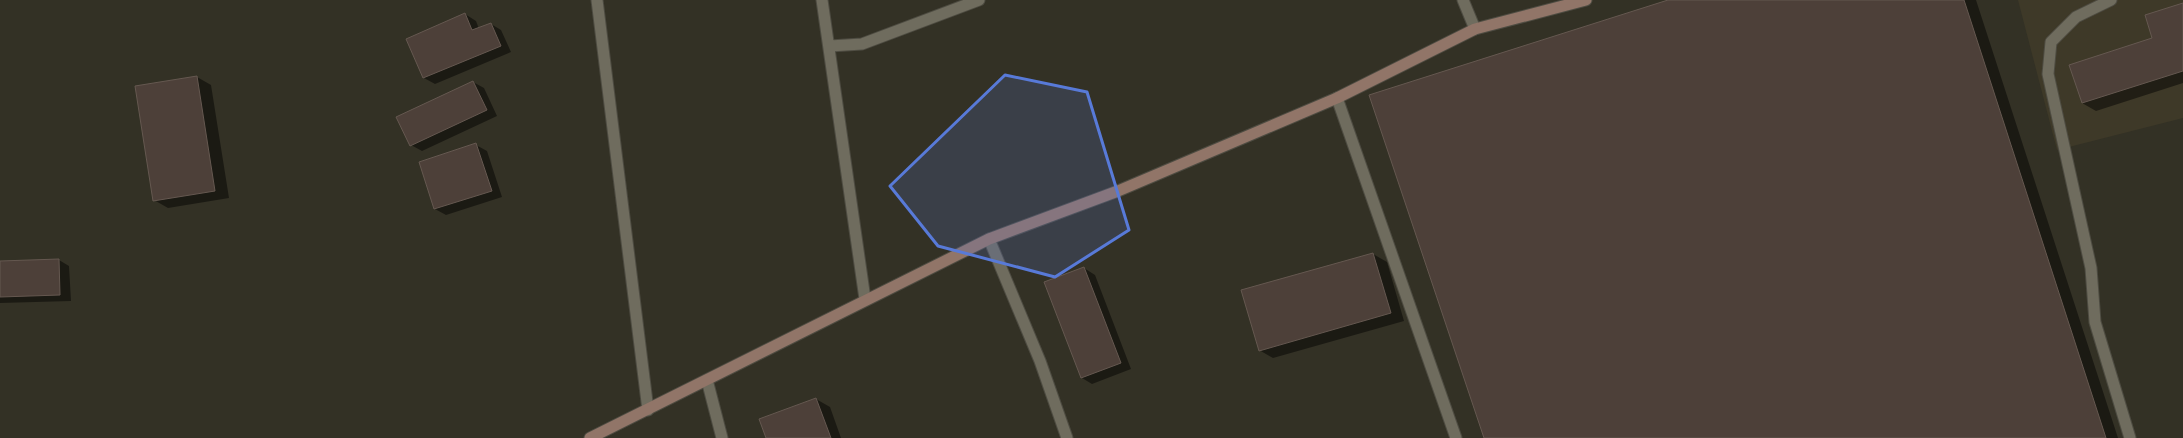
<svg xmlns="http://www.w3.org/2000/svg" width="2183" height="438" font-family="'Noto Serif',serif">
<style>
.built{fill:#3e3928}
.shadow{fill:#0007}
.building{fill:#4d4039;stroke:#655850}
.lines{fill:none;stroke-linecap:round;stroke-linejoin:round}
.minor-casing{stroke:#4e4c42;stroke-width:13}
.secondary-casing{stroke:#4e4c42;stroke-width:13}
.minor{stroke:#6f6c5e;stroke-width:11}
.secondary{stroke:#917568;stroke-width:11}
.marked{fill:#587ad8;fill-opacity:0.2;stroke:#587ad8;stroke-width:3;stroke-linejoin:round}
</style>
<rect width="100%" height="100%" fill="#333125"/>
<path class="built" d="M2018 0H2183V118L2057 150Z"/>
<path class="shadow" d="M1672 0H1976L2118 438H1485Z
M2183 4V83L2096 111 2082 103 2153 39Z
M465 14 476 21 479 29 491 24 501 30 511 52 435 84 424 78 408 39Z
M197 77 211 85 229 198 168 208 154 200 136 87Z
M473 82 484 88 497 116 422 151 411 145Z
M476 145 487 151 502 197 446 215 435 209Z
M1373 254 1387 262 1404 321 1273 358 1259 350Z
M59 260 69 266 71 301 0 303V262Z
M1084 268 1095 275 1131 369 1092 384 1082 378 1045 283Z
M816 399 830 407 841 438H767Z"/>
<path class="building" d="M1668 0H1964L2106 438H1484L1369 95Z
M2183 3V71L2082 103 2069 65 2152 38 2145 15Z
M465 13 472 30 491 23 501 46 423 78 406 39Z
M197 76 215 191 153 201 135 86Z
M473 81 487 110 410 146 396 117Z
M476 143 492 191 434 209 419 162Z
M1373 253 1391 313 1259 351 1241 290Z
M59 259 60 295 0 297V261Z
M1084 267 1121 363 1081 378 1044 282Z
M816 398 831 438H766L759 419Z"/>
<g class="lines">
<g class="minor-casing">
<path id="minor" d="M597 0 648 410
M822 0 865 299
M1463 0 1475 29
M2111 0 2076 17 2051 42 2048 74 2091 268 2095 322 2130 438
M830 46 862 44 979 0
M1337 98 1456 438
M989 239 1040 361 1067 438
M707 380 722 438"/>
</g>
<g class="secondary-casing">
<path id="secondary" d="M590 438 989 239 1118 191 1337 98 1475 29 1586 0"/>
</g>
<use href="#minor" class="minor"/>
<use href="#secondary" class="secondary"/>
</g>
<path class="marked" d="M1005 75 1087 92 1129 230 1055 277 938 246 890 186Z"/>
</svg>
